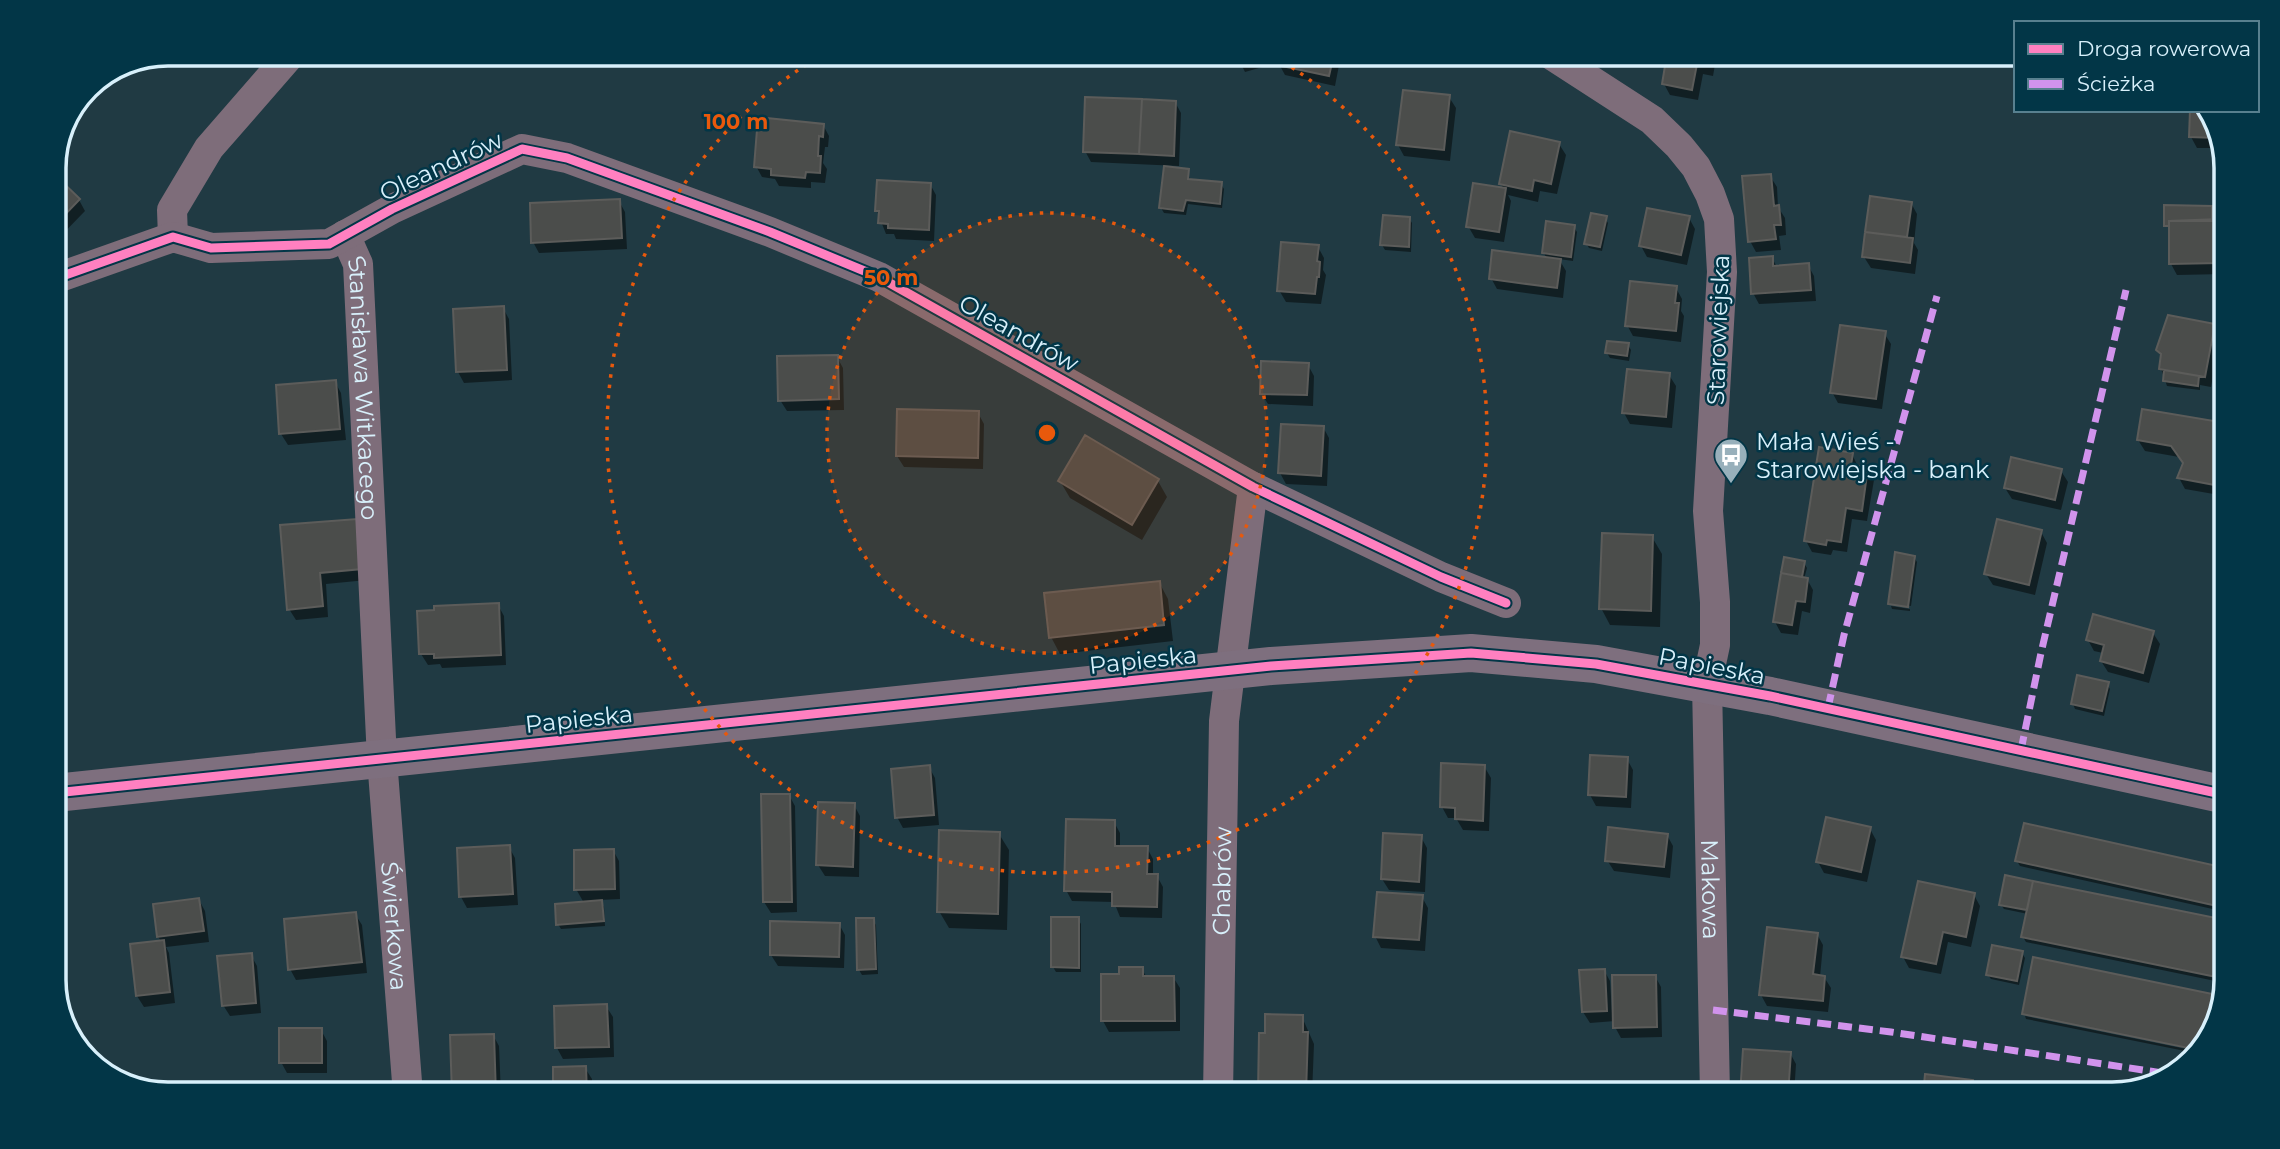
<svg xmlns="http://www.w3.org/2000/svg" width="2280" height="1149" font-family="Montserrat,sans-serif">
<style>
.shadow{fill:#0007}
.building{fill:#4b4d4b;stroke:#5c5c5a;stroke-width:2}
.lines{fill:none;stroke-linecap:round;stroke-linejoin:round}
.street{stroke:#7e6d7a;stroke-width:30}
.secondary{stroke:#7e6f7e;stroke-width:38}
.quiet{stroke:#d193ec;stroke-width:7;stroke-dasharray:14 7;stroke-linecap:butt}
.cycleway-casing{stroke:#023647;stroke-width:13}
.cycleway{stroke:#ff80c0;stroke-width:9}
.ring{fill:none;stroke:#e8590c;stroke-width:3.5;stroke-dasharray:3.5 7}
.labels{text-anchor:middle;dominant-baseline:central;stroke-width:5;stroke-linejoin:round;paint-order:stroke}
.street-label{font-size:24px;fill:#d8f0fb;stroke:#023647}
.poi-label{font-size:24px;fill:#d8f0fb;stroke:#023647;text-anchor:start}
.rim{fill:none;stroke:#d8f0fb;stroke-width:3.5}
.centre{fill:#e8590c;stroke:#023647;stroke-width:3.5}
.ring-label{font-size:21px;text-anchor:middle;font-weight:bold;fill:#e8590c;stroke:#023647;stroke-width:5;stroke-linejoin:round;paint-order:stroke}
</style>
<rect width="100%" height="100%" fill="#203a43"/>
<path class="shadow" d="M1236 54H1270L1273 64 1245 72Z
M1281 54H1337L1340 60 1335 86 1285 75 1279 64Z
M1669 54H1713L1716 59 1713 76 1703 74 1698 100 1670 95 1664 84Z
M1449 97 1456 108 1450 161 1404 156 1398 145Z
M1175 102 1181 113 1179 166 1091 162 1085 151Z
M2191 110H2208L2221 148H2197L2191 137Z
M823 125 829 136 828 147H825L823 163 827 169 825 183 811 182V188L779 186 775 179 762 177 756 166Z
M1559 144 1566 155 1557 194 1540 191 1538 202 1508 195 1511 201 1504 242 1475 238 1468 226 1504 190 1501 184Z
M1188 171 1190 181 1221 184 1224 189 1222 208 1188 204 1186 215 1164 213 1161 208Z
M1770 176 1777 187 1778 207 1785 218 1786 235 1779 236 1781 250 1756 252 1750 241Z
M54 177 79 200 85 211 54 243Z
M930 184 936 195 934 241 896 239 894 234H886L877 211Z
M1871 198 1911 203 1917 214 1914 243 1918 250 1915 274 1871 268 1864 257Z
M619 201 625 212 627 249 539 253 533 242Z
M2211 207 2210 221H2214V212V221H2218L2224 232 2225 274 2177 275 2171 264V230L2166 225Z
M1409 218 1412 223 1411 252 1385 250 1382 245Z
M1605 218 1608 223 1602 251 1589 248 1586 243Z
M1689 218 1695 229 1687 265 1647 257 1641 246Z
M1574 227 1577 232 1573 261 1559 259 1566 271 1563 298 1497 289 1491 278 1547 259 1544 253Z
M1318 247 1324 258 1323 270 1326 275 1321 304 1286 302 1279 290Z
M1772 258 1777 267 1808 265 1814 276 1816 301 1759 304 1753 293Z
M1676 288 1682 299 1681 311 1684 316 1681 342 1633 336 1627 325Z
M503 308 509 319 512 380 464 383 458 372Z
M2214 326 2220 337 2211 387 2200 385V390L2167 386 2161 369 2163 358 2158 350Z
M1884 333 1891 344 1882 409 1838 403 1832 392Z
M1628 345 1631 350 1629 361 1610 358 1607 353Z
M837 357 843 368 844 410 787 411 780 400Z
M1308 365 1314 376 1313 406 1268 404 1261 393Z
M1669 375 1676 386 1672 428 1630 424 1624 413Z
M335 382 341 393 346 440 288 445 281 434Z
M978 413 984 424 983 469 904 467 897 456Z
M2226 425 2225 496 2185 489 2179 478 2184 464 2179 457 2145 451 2138 440Z
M1323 427 1329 438 1327 486 1286 484 1280 473Z
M1852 454 1858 467 1867 469 1874 480 1867 521 1852 519 1847 552 1833 550 1831 555 1812 552 1806 541Z
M2061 471 2068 482 2061 510 2012 499 2005 488Z
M1060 481H1158L1167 497 1142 540 1070 498Z
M357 520 367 580 326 584 328 617 296 620 289 609Z
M2041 532 2047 543 2035 595 1993 585 1986 574Z
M1652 537 1662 554 1660 627 1610 625 1601 608Z
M1914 557 1917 562 1911 606 1890 603V605L1889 604Z
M1804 563 1807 568 1804 579H1807L1813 590 1810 613 1802 611 1798 635 1781 633 1775 622Z
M1159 582 1168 599 1173 641 1060 654 1051 637Z
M498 605 504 616 506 665 442 668 440 664 428 665 421 654 435 612Z
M1891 606 1910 609V611L1892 609Z
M2153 633 2160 644 2149 683 2108 672 2101 661 2103 653 2094 651 2088 640Z
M2107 684 2110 689 2104 716 2075 709 2073 704Z
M1627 759 1633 770 1631 808 1596 806 1590 795Z
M1484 766 1491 778 1489 831 1463 830 1456 818H1448L1442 807Z
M929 767 935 778 939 825 903 828 897 817Z
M789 795 795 806 797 912 771 913 764 902Z
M854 805 860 816 859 877 825 876 818 865Z
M1114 822 1120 833V847L1147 848 1153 859V876H1157L1163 887 1162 918 1120 917 1114 902 1072 901 1066 890Z
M1870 829 1876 840 1867 882 1824 873 1818 862Z
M999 834 1009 850 1007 930 949 928 939 911Z
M1667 835 1673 846 1670 878 1614 871 1607 860Z
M1421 837 1427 848 1425 892 1389 890 1382 879Z
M509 847 515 858 518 905 467 908 461 897Z
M613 850 619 861 620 899 599 900 604 907 605 926 561 929 558 924 584 903 576 889Z
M2017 861 2226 869V912L2020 866Z
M1974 895 1980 906 1971 947 1948 942 1941 974 1909 968 1903 957Z
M1422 897 1428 908 1425 951 1381 948 1375 936Z
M199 900 205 911 209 942 166 947 169 953 175 1003 144 1007 137 996 162 942 158 937Z
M2001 905 2226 922 2225 983 2026 942 2023 937 2028 914 2004 909Z
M355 914 362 925 367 973 296 980 290 969Z
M1078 919 1081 924V972H1056L1053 967Z
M873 920 876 925 878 974 862 975 859 970Z
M839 924 845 935 844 968 778 966 771 955Z
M1817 934 1823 945 1820 977H1824L1831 988 1828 1012 1767 1006 1761 995Z
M2022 953 2025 958 2019 985 1991 979 1988 975Z
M251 955 257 966 261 1013 230 1016 223 1005Z
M1142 969 1147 978 1173 977 1180 988V1031L1109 1032 1103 1021 1121 975Z
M1604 970 1610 981 1612 1013H1615L1655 976 1661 987 1662 1037 1621 1038 1615 1027V1021L1590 1023 1583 1012Z
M606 1006 613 1017 614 1057 563 1059 557 1048Z
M2025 1016 2196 1051 2195 1053 2026 1019Z
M1302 1017 1314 1044 1312 1095H1261L1260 1093Z
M321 1030 327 1041V1073H287L281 1062Z
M493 1035 499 1046 501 1095H454Z
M1790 1053 1796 1064 1794 1095H1742Z
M585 1068 592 1079V1095H555Z
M1971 1081 1978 1095H1925Z"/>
<path class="building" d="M1279 54H1334L1329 76 1277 65Z
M1667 54H1709L1707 65 1697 64 1692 90 1662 84Z
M1403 90 1450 95 1444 150 1396 145Z
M1085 97 1142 99 1139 154 1083 152Z
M1142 99 1176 101 1174 156 1139 154Z
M2190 110H2208L2218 138 2189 137Z
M758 117 824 124 823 137 819 136 818 156H821L820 173 806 172 805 178 771 175V169L754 167Z
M1510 131 1560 142 1551 184 1534 180 1532 191 1499 184Z
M1164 166 1189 169 1188 179 1222 182 1220 204 1186 200 1183 211 1159 208Z
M54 174 80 199 54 226Z
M1771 174 1774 206 1779 205 1781 225H1774L1776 239 1748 242 1742 176Z
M877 180 931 183 929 230 888 228V224L878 223 879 211H875Z
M1473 183 1506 188 1499 232 1466 227Z
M1870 196 1912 202 1907 237 1865 232Z
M620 199 622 238 531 243 530 203Z
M2164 205 2212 206V221H2169V226H2164Z
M1647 208 1690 216 1681 255 1639 246Z
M1591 213 1607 216 1600 247 1584 244Z
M1383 215 1410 217 1409 247 1380 245Z
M2219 219 2220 263 2169 264V221Z
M1546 221 1575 225 1571 257 1542 253Z
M1865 232 1913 238 1910 263 1862 257Z
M1281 242 1319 245 1317 261 1320 262 1319 277H1317L1315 294 1277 291Z
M1492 250 1561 259 1557 288 1489 279Z
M1773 256V266L1809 263 1811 290 1751 294 1749 258Z
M1630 281 1677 286 1675 303H1679L1676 331 1625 326Z
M504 306 507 370 456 372 453 309Z
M2168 315 2215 324 2205 377 2159 369 2161 354 2156 350Z
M1840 325 1886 331 1876 399 1830 393Z
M1607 341 1629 343 1627 356 1605 353Z
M838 355 839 399 778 401 777 356Z
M1261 361 1309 363 1307 395 1260 394Z
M1627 369 1670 373 1666 417 1622 413Z
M2164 370 2199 376 2198 386 2163 381Z
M336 380 340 429 279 434 276 385Z
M897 409 979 411 978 458 896 456Z
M2142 409 2226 423V449L2220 486 2177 478 2183 463 2171 446 2137 440Z
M1281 424 1324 426 1321 476 1278 473Z
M1085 435 1159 479 1132 525 1058 481Z
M1819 447 1853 453 1851 465 1868 467 1862 511 1846 508 1841 542 1827 540 1826 545 1804 541Z
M2011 457 2062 469 2055 500 2004 488Z
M357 519 362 569 320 573 323 606 287 610 280 525Z
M1997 519 2042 530 2029 585 1984 574Z
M1602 533 1653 535 1651 611 1599 609Z
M1895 552 1915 556 1908 607 1888 604Z
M1784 557 1805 561 1802 577 1781 573Z
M1781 573 1808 578 1805 602 1796 601 1792 625 1773 622Z
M1160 581 1164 625 1049 638 1044 593Z
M499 603 501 655 434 658V654H419L417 611 434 610V606Z
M2093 614 2154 631 2143 673 2100 661 2104 645 2086 640Z
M2077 675 2109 682 2102 711 2071 704Z
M1590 755 1628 757 1626 797 1588 795Z
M1441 763 1485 765 1483 821 1455 819V808L1440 807Z
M930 765 934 815 895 818 891 769Z
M761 794H790L792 902H763Z
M818 802 855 803 853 867 816 865Z
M1826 817 1871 827 1861 872 1816 862Z
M1066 819 1115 820V846H1148L1147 874H1158L1157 907 1112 906V892L1064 891Z
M2024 823 2226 868V908L2015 861Z
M1608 827 1668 834 1664 867 1605 861Z
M939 830 1000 832 998 914 937 912Z
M1383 833 1422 835 1419 882 1381 879Z
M510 845 513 894 459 897 457 848Z
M614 849 615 889 574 890V850Z
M2005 875 2033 881 2027 910 1999 905Z
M1918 881 1975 893 1966 937 1943 932 1936 964 1901 957Z
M2033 881 2226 920V979L2021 937Z
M1377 892 1423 895 1419 940 1373 937Z
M199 898 204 931 157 937 153 904Z
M602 900 604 921 556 925 555 904Z
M356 912 362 962 288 970 284 919Z
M1051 917H1079V968L1051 967Z
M856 918H874L876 969 857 970Z
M770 921 840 923 839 957 770 955Z
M1767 927 1818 933 1813 974 1825 976 1823 1001 1759 995Z
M164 940 170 992 136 996 130 944Z
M1992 945 2023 951 2017 981 1986 975Z
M252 953 256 1003 222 1006 217 956Z
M2033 957 2222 996 2214 1031 2198 1050 2022 1014Z
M1119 967H1143V976H1174L1175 1021H1101V974H1119Z
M1605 969 1607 1011 1582 1012 1579 970Z
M1612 975H1656L1657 1027 1613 1028Z
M607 1004 609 1047 555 1048 554 1006Z
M1265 1014 1303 1015V1032H1308L1306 1094 1258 1093 1259 1033H1265Z
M279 1028H322V1063H279Z
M494 1034 496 1095H452L450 1035Z
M1743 1049 1791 1052 1788 1095H1740Z
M586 1066 587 1095H553V1067Z
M1925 1074 1973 1080 1971 1095H1923Z
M2071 1082 2124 1091 2112 1095H2069Z"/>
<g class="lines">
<g class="street">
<path id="s1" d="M1550 54 1652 120 1679 146 1696 167 1710 194 1719 219 1722 272 1708 511 1715 602V645L1707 683 1715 1095"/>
<path id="s2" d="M345 235 358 264 382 759 408 1095"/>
<path d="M173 237 172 210 209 148 291 54"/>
<path d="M54 279 173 237 211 248 329 244 392 209 522 149 567 158 770 232 879 277 1253 487 1441 577 1506 603"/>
<path id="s3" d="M1218 1095 1224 721 1253 487"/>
</g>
<path class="secondary" d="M55 793 1271 666 1471 653 1596 664 1770 696 2226 795"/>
<path class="quiet" d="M1828 708 1844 635 1937 296
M2021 750 2041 653 2126 290
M1713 1010 1891 1032 2176 1075"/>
<g class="cycleway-casing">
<path id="cycleway" d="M54 279 173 237 211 248 329 244 392 209 522 149 567 158 770 232 879 277 1253 487 1441 577 1506 603
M55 793 1271 666 1471 653 1596 664 1770 696 2226 795"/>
</g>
<use href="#cycleway" class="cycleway"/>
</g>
<circle cx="1047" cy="433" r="220" fill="#e8590c" fill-opacity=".12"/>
<g class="ring">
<circle cx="1047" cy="433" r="220"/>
<path d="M1274 56A440 440 0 1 1 820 56"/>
</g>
<defs>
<g id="bus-pin" transform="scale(1.75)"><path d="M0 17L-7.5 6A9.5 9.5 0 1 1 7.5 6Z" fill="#98b0bb" stroke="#023647"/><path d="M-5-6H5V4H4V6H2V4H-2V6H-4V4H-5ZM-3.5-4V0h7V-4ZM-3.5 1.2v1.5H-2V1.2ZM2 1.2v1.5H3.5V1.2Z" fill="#fff"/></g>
</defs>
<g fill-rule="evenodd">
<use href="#bus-pin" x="1731" y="455"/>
</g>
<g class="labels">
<g class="street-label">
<text transform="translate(441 166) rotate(-25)">Oleandrów</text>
<text transform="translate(1718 330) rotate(-88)">Starowiejska</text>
<text transform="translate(1019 333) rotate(29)">Oleandrów</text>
<text stroke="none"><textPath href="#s2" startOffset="156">Stanisława Witkacego</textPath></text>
<text transform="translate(1143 660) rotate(-6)">Papieska</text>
<text transform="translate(1712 666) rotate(11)">Papieska</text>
<text transform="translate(579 719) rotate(-6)">Papieska</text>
<text stroke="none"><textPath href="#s3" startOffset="214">Chabrów</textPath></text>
<text stroke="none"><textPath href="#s1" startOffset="915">Makowa</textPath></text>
<text stroke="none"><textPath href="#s2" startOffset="695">Świerkowa</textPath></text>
</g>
<g class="poi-label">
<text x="1756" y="441">Mała Wieś -<tspan x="1756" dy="28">Starowiejska - bank</tspan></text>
</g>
</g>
<path d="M0 0H2280V1149H0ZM168 66H2112A102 102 0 0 1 2214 168V980A102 102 0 0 1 2112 1082H168A102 102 0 0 1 66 980V168A102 102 0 0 1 168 66Z" fill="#023647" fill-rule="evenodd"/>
<path class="rim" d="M168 66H2112A102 102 0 0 1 2214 168V980A102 102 0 0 1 2112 1082H168A102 102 0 0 1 66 980V168A102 102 0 0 1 168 66Z"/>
<circle cx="1047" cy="433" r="10" class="centre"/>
<g class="ring-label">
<text x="736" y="129">100 m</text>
<text x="891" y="285">50 m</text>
</g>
<rect x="2014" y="21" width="245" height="91" fill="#023647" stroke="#58808f" stroke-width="2"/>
<rect x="2028" y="44" width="35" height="10" fill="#ff80c0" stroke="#58808f" stroke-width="2"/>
<text x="2077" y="56" font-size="21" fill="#d8f0fb">Droga rowerowa</text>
<rect x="2028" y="79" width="35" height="10" fill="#d193ec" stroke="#58808f" stroke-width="2"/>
<text x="2077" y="91" font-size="21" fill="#d8f0fb">Ścieżka</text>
</svg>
